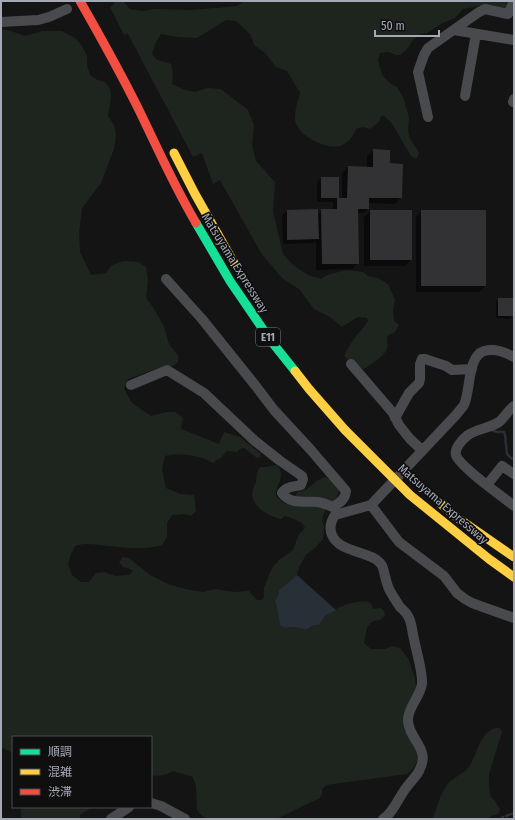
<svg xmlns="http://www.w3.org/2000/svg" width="515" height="820" font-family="'Fira Sans Condensed','Noto Sans JP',sans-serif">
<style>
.green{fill:#1e251f}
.water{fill:#272f37}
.shadow{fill:#0007}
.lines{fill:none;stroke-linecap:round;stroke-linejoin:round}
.stream{stroke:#272f37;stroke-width:2.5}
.building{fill:#323234}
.street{stroke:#484a4e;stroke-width:10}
.fast{stroke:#16e098;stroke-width:9}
.slow{stroke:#ffcf43;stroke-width:9}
.jam{stroke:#f24e42;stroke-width:9}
.labels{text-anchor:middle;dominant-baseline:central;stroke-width:3.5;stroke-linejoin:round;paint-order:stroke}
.shield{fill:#0f0f10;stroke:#787b84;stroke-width:1}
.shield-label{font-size:11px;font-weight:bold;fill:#a5a9b6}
.street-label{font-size:12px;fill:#a5a9b6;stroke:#0f0f10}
</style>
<rect width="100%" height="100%" fill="#141415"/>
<path class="green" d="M115 1H123L130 9 142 11 155 9 191 10 237 6 245 1H511L507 9C502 8 497 6 492 5 482 4 472 8 463 9L455 18 441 24 427 33 421 34 413 40 407 49 400 55H396L388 52 380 53 378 60 382 75 391 84 397 87 404 99 409 118 408 131 410 139 419 152 418 156 416 159 411 156 391 122 384 116H381L379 122 370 129 363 127 356 129C354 135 349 142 342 145 328 152 297 135 295 120 294 114 298 99 300 93L287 71 276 67 265 53 254 45 250 34 236 21 226 20 197 38 178 37 161 34 156 42 152 54 157 60 165 62 171 64 173 74 172 84 185 90 195 92 207 88 221 89 248 110 254 125 252 146 256 161 275 182 273 211 283 254 293 265 308 275 321 279 327 275 346 270 363 272 368 276 378 278 388 284 395 300 393 311 394 321 399 325 395 332 387 336C388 349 388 351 378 359 373 363 369 366 363 369L354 364 344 356C347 350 350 344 354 339 359 332 363 329 368 321L367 318 358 317 342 327 330 317 314 309 299 289 282 278 261 253 220 180 213 184 202 153 193 157 128 34 124 35 110 7 114 4Z
M1 29 8 30 25 36 43 31H62L75 38 81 44 87 56V65L90 75C93 77 95 79 98 80 100 81 102 81 104 82 116 89 109 106 108 116L114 125 116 135 114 149 101 183 82 208 79 234 80 252 91 275 106 273 112 265 124 261 138 262 146 267 148 281 146 298 153 307 164 327 169 344 178 355V362L173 366H164L128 379 124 389 132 403 151 416 166 412H175L183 418 181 429 219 444 224 432 240 437 261 454 260 457 257 458 244 448 240 449 237 452 227 451 224 454 221 458 216 460 214 463C209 462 206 459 202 458 190 454 177 453 165 456L162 469 166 488 180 494 194 495 196 511 191 516 184 514 172 515 167 523V537L162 545C145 550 126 548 109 546 97 545 86 542 75 546L71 554 68 564 72 575 81 582H89L96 573 105 572 115 576 129 575 133 571 130 569 123 567 119 562 123 557 129 558 150 575 168 584 185 589 203 592 215 589 234 592 249 591 257 600H262L264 597V588L272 568 279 560 293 550 299 534 305 528C302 520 293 519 285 516L281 519C269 516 253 508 252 494 252 490 255 486 256 482 257 477 256 472 260 467H267L277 465C287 477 275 484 276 496L283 503 289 504 295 497 297 492C312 490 312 481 325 477L331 480 339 488C338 502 334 497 327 507 325 511 323 516 322 520L324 526 323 539 314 549 306 555 299 567 297 575 279 590 278 595 275 601C278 609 278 616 280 624L285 628 295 627 306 630 312 626 319 625C321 622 323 618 326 615 338 607 358 598 371 603L373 609 381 608 384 611 385 616 380 620 373 621 367 627 364 643 371 649H385L392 646 400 648 408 658 415 678 416 689 404 717V729L408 738 413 745 417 754V761L414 767 407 774 326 785 322 789V793L320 798 276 819H211L203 817 197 810 196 786 193 777 173 771C166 775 159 777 151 775V737H13V753L1 747Z
M495 728H500L502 732 489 774V787L491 797 495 801 500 809 498 814 491 816 489 819H432C437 809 439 797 445 788 450 779 459 776 466 770 479 757 475 737 495 728Z
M22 807H92L80 815V819H21V810Z"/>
<path class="water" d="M297 575 336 610 325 616 319 625 312 626 306 630 295 627 285 628 280 625C278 616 278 609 275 601L278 595 279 590Z"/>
<path class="shadow" d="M374 150 389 164 401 197 395 204 368 203V209L364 213H357L358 263 352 269 316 270V241L314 243 283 244 282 215 287 211 318 210V214L322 210H333V202H317V182L321 178 338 199H342V173L348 167 367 168V156Z
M370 211 411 260 405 266H364V217Z
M422 211 485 286 479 292H416V217Z
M499 299 512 316 509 319 496 318V301Z"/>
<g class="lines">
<path class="stream" d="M491 428 492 430 497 432H504L505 435 507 454 511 458 514 459
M506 816 514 813
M501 819 503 817"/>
</g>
<path class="building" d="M373 149 390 150V163L403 164 402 198H369V209H358L359 264H322L321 209H337V198H321V177H339V198H347L348 166 373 167Z
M318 209 319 239 287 240V210Z
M370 210H412V260H370Z
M421 210H486V286H421Z
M498 298H513V316H498Z"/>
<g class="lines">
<path class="street" d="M1 22 38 20 49 17 67 9
M454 30 514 40
M465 96 476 34
M513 102 514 99
M428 117 418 72 424 55 428 48 479 12 485 9 508 14 514 2
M166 279 202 319 255 385 274 410 310 449 346 491C345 500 340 502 333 507
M351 364 393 413 399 425 410 439 422 450
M131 385 167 370 204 393 255 441 279 460 302 476 303 479 301 485C294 487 286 486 282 493 290 505 306 501 318 502 323 503 328 505 333 507
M514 406C508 410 505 417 499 422 490 428 477 429 468 435 463 439 454 448 456 455 459 466 503 497 514 506
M395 418 409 393 419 383 420 379V364L422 359H425L446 366 452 370 472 369
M487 485 502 466 514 474
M371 505 399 542 444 576 457 593 465 599 472 603 483 607 514 618
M151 803 161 806 185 819
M111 819 129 807
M383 819C393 813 399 797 406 788 410 782 416 777 419 771 422 765 424 759 422 753 419 742 408 733 408 720 408 707 420 697 422 684 423 673 416 650 414 639 412 632 412 622 408 616 406 612 403 610 400 607 396 601 392 595 389 589 386 582 385 575 383 568 377 550 340 555 332 535 329 528 331 521 335 515L371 505 456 415C459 411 462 408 464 405 471 390 467 357 484 351 495 348 504 352 514 357"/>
<path class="fast" d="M196 223 230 281 271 341 295 371"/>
<path class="slow" d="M174 153 195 194 234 263
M295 371 309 389 345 430 410 495 489 559 514 577
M441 504 459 519 514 557"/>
<path class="jam" d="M80 1C100 36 120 72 138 108 157 147 174 186 196 223"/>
</g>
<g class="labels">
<rect class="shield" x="256" y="328" width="24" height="18" rx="3"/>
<g class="shield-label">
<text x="268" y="337">E11</text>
</g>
<g class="street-label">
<text transform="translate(235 263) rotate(58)">Matsuyama Expressway</text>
<text transform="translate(443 504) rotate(41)">Matsuyama Expressway</text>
</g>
</g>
<rect width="515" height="820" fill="none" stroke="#a5a9b6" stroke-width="4"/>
<rect x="12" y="736" width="140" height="72" fill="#0f0f10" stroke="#4b4d52"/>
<rect x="20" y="749" width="20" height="6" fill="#16e098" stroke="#4b4d52"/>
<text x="48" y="756" font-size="12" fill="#a5a9b6">順調</text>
<rect x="20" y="769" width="20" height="6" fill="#ffcf43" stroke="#4b4d52"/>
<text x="48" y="776" font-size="12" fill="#a5a9b6">混雑</text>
<rect x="20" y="789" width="20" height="6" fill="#f24e42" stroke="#4b4d52"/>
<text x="48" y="796" font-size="12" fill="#a5a9b6">渋滞</text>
<path d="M375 30v6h64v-6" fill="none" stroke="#a5a9b6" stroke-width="2"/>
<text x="381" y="30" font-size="12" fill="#a5a9b6" stroke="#0f0f10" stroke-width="3" paint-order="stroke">50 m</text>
</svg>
